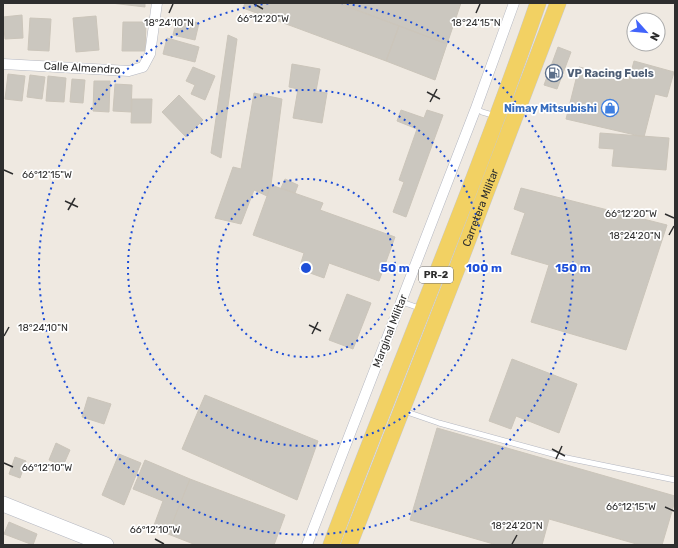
<svg xmlns="http://www.w3.org/2000/svg" width="678" height="548" font-family="Rubik,sans-serif">
<style>
.building{fill:#cbc7bf;stroke:#cbc5ba}
.lines{fill:none;stroke-linecap:round;stroke-linejoin:round}
.lane-casing{stroke:#b4b7c1;stroke-width:6}
.street-casing{stroke:#b4b7c1;stroke-width:11}
.secondary-casing{stroke:#b4b7c1;stroke-width:16}
.primary-casing{stroke:#c9c9c9;stroke-width:17}
.lane{stroke:#fff;stroke-width:5}
.street{stroke:#fff;stroke-width:10}
.secondary{stroke:#fff;stroke-width:15}
.primary{stroke:#f2d163;stroke-width:16}
.ticks{fill:none;stroke:#2e2e2e;stroke-width:1.5}
.ring{fill:none;stroke:#1d4ed8;stroke-width:2;stroke-dasharray:2 4}
.labels{text-anchor:middle;dominant-baseline:central;stroke-width:3.5;stroke-linejoin:round;paint-order:stroke}
.shield{fill:#fff;stroke:#6d6d6d;stroke-width:1}
.shield-label{font-size:10px;font-weight:bold;fill:#2e2e2e}
.street-label{font-size:11px;fill:#2e2e2e;stroke:#fff}
.service-label{font-size:11px;font-weight:bold;fill:#4e5e75;stroke:#fff;text-anchor:start}
.shop-label{font-size:11px;font-weight:bold;fill:#366cbe;stroke:#fff;text-anchor:end}
.ticks-label{font-size:10px;text-anchor:middle;fill:#2e2e2e;stroke:#fff;stroke-width:3.5;stroke-linejoin:round;paint-order:stroke}
.centre{fill:#1d4ed8;stroke:#fff;stroke-width:2}
.ring-label{font-size:12px;text-anchor:middle;font-weight:bold;fill:#1d4ed8;stroke:#fff;stroke-width:3.5;stroke-linejoin:round;paint-order:stroke}
</style>
<rect width="100%" height="100%" fill="#efe9e1"/>
<path class="building" d="M111 3H145V7Z
M245 3H337L399 26 386 61 243 8Z
M339 3H461L447 44Z
M22 15 23 38 5 39 3 17Z
M96 16 99 50 76 52 73 18Z
M30 18 51 19 49 51 28 50Z
M177 18 199 23 195 40 173 35Z
M123 22H146L145 51H122Z
M399 26 447 44 435 80 386 61Z
M228 35 237 39 221 158 211 153Z
M167 38 199 47 195 62 163 54Z
M558 47 571 52 557 89 544 85Z
M634 61 674 72 667 97 655 94 644 137 566 119 579 67 629 80Z
M292 64 320 69 316 91 327 93 322 123 293 118 298 89 289 87Z
M193 67 215 76 205 100 191 94 195 85 186 81Z
M8 74 25 76 22 101 5 99Z
M30 75 45 77 42 99 27 97Z
M48 76 66 78 64 102 46 101Z
M72 79 85 80 83 103 70 102Z
M94 81H110L109 112 93 111Z
M115 84 132 85 131 112 113 111Z
M254 93 282 99 271 185 267 196 254 190 241 224 215 218 233 167 241 169Z
M179 95 203 120 186 137 162 112Z
M132 99H152L151 123H131Z
M401 110 424 118 427 110 443 115 406 217 393 212 404 182 399 180 417 129 397 121Z
M600 133 669 138 666 170 612 166 614 149 599 148Z
M285 179 298 185 295 193 281 188Z
M271 185 323 203 320 210 395 237 379 281 329 263 324 278 299 269 304 253 253 235Z
M521 188 667 225 626 350 531 322 549 265 511 254 525 213 514 209Z
M347 294 371 303 353 349 329 340Z
M512 359 577 384 559 433 516 416 511 429 489 421Z
M205 395 318 441 297 500 182 449Z
M88 397 111 404 104 424 82 417Z
M437 428 675 496V501L662 545H640L549 519 542 545H497L410 520Z
M56 443 70 450 63 466 49 460Z
M119 454 141 463 124 505 102 495Z
M15 457 26 461 20 478 9 474Z
M145 460 190 479 168 534 153 528 163 501 133 489Z
M190 479 285 515 274 545H196L168 534Z
M9 522 37 534 33 545 4 534Z"/>
<g class="lines">
<g class="lane-casing">
<path id="lane" d="M476 108 482 112 496 116
M402 302 422 309
M404 411 439 423 567 458 675 480"/>
</g>
<g class="street-casing">
<path id="street" d="M3 64 129 71 143 67 150 54 157 3
M307 545 476 108 514 3"/>
</g>
<g class="secondary-casing">
<path id="secondary" d="M3 504 106 545"/>
</g>
<g class="primary-casing">
<g id="primary">
<path d="M331 545C399 364 475 186 538 3"/>
<path id="s1" d="M349 545 458 266 558 3"/>
</g>
</g>
<use href="#lane" class="lane"/>
<use href="#street" class="street"/>
<use href="#secondary" class="secondary"/>
<use href="#primary" class="primary"/>
</g>
<path class="ticks" d="M254 4 263 9M169 13 173 4M476 13 480 4M427 92 440 99M430 102 437 89M4 170 13 174M65 201 78 207M68 210 75 198M665 214 674 218M669 235 674 226M309 325 321 331M312 334 318 322M4 336 9 327M552 449 565 456M556 459 562 446M4 463 13 467M665 507 674 511M155 539 164 544M512 544 517 535"/>
<g class="ring">
<circle cx="306" cy="268" r="89"/>
<circle cx="306" cy="268" r="178"/>
<path d="M341 3A267 267 0 1 1 271 3"/>
</g>
<defs>
<g id="fuel-ring" transform="scale(0.9)"><circle r="9.5" fill="#fff" stroke="#5c6f8a" stroke-width="1.5"/><path d="M-5.5-6h7V0h2V4h1.3V-2.5L3-4.5l.8-.8L6-3V5H2.5V1h-1V6h-7ZM-4.2-4.7v3.2H.2V-4.7Z" fill="#5c6f8a"/></g>
<g id="shop-ring" transform="scale(0.9)"><circle r="9.5" fill="#fff" stroke="#3f7fe0" stroke-width="1.5"/><path d="M-5-2.5h2.3a2.7 3.5 0 0 1 5.4 0H5L5.5 6h-11ZM-1.5-2.5h3a1.5 2.3 0 0 0-3 0Z" fill="#3f7fe0"/></g>
</defs>
<g fill-rule="evenodd">
<use href="#fuel-ring" x="554" y="73"/>
<use href="#shop-ring" x="610" y="108"/>
</g>
<g class="labels">
<rect class="shield" x="419" y="267" width="34" height="16" rx="3"/>
<g class="shield-label">
<text x="436" y="275">PR-2</text>
</g>
<g class="street-label">
<text transform="translate(82 68) rotate(3)">Calle Almendro</text>
<text stroke="none"><textPath href="#s1" startOffset="362">Carretera Militar</textPath></text>
<text transform="translate(390 331) rotate(-69)">Marginal Militar</text>
</g>
<g class="service-label">
<text x="567" y="73">VP Racing Fuels</text>
</g>
<g class="shop-label">
<text x="597" y="108">Nimay Mitsubishi</text>
</g>
</g>
<g class="ticks-label">
<text x="263" y="22">66°12'20"W</text>
<text x="169" y="26">18°24'10"N</text>
<text x="476" y="26">18°24'15"N</text>
<text x="47" y="178">66°12'15"W</text>
<text x="631" y="217">66°12'20"W</text>
<text x="635" y="239">18°24'20"N</text>
<text x="43" y="331">18°24'10"N</text>
<text x="47" y="471">66°12'10"W</text>
<text x="631" y="510">66°12'15"W</text>
<text x="517" y="529">18°24'20"N</text>
<text x="155" y="533">66°12'10"W</text>
</g>
<circle cx="306" cy="268" r="6" class="centre"/>
<g class="ring-label">
<text x="395" y="272">50 m</text>
<text x="484" y="272">100 m</text>
<text x="573" y="272">150 m</text>
</g>
<rect width="678" height="548" fill="none" stroke="#2e2e2e" stroke-width="8"/>
<g transform="translate(646 32) rotate(117)"><circle r="19" fill="#ffffff" stroke="#ababab"/>
<path d="M0-3L7 15L0 10L-7 15Z" fill="#4264fb"/>
<text y="-6" font-size="11" font-weight="bold" text-anchor="middle" fill="#2e2e2e">N</text>
</g>
</svg>
